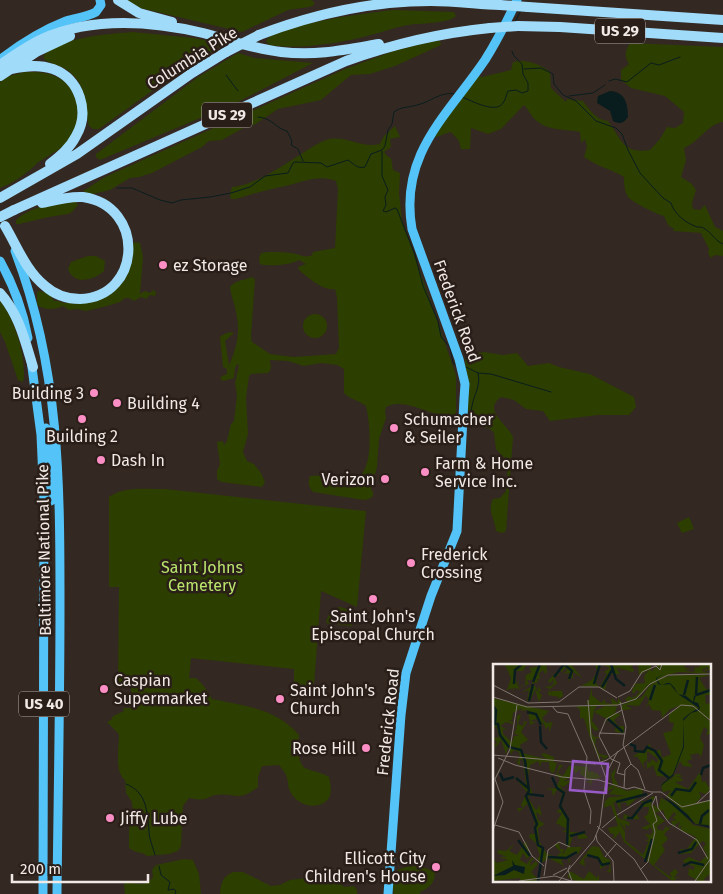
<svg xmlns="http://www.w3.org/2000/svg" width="723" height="894" font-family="'Fira Sans',sans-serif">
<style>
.green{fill:#2c3e00}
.water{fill:#0a1d1e}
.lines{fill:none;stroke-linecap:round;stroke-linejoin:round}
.stream{stroke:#0a1d1e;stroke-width:1}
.major{stroke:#53c3f8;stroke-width:9}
.highway{stroke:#a0dbfa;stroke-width:10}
.highway-bridge{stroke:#a0dbfa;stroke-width:10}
.poi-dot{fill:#fb8fc5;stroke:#2a1e18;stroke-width:2}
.labels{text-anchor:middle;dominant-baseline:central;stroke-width:5;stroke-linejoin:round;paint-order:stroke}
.shield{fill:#2a1e18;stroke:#b5aca8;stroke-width:1}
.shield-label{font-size:15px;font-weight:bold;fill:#f1e9e5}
.street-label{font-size:16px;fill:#f1e9e5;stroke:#2a1e18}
.poi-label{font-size:16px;fill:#f1e9e5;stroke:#2a1e18;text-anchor:start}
.park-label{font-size:16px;fill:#b9e56d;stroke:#2a1e18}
.inset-river{fill:none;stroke:#0a1d1e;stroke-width:2.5}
.inset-road{fill:none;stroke:#807570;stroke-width:1}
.view{fill:#985bc8;fill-opacity:0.15;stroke:#985bc8;stroke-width:2.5}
.inset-edge{fill:none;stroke:#f1e9e5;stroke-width:2.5}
</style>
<rect width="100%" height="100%" fill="#342822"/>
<path class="green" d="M125 0H311L314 2V5L309 7 288 10 242 32 140 8Z
M395 10 454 12 456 16C448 24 420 23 408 25 395 27 384 32 371 35 341 43 299 50 269 45L266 41C277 24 372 12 395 10Z
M133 32 194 38 219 43 221 45 152 91 99 129H93L89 126C84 105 88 84 66 69 59 65 50 64 44 59V55C64 37 106 34 133 32Z
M433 41H440L441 45 395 66 370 74 351 75 321 100 278 109 254 125 247 126 222 140 209 141 202 147 152 173 139 177 130 178 110 190 89 195 83 191 105 177 345 69 394 51Z
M630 43 723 47V122C708 124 699 142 684 148L686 160 681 177 692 184 696 190 692 203 693 209 700 210 705 205 715 227 723 231V256L715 255 711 258 708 253 709 249 701 233 673 231 674 229 668 225 664 216C656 214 632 202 628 197 624 191 624 183 624 177 611 169 596 166 584 157L587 147 585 139 581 143 580 132C567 129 548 131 537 121 532 118 529 110 524 105L501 129 488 134 471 128 470 149H461L459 141 451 132C443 134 436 138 427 139L474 75 482 77 511 70 513 62C526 59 540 64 550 72L551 88 566 102 567 99 583 101C590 110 596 120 608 121 622 140 623 154 650 150L660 139 667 127 675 128 683 123 684 112 665 96 631 88 621 80V70L629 64C624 56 625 51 630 43Z
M238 53 255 58 313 63 236 103 100 160 96 157V154L198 77Z
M25 72C36 72 48 72 59 78 81 90 84 124 67 142 60 150 51 154 42 160 37 162 34 167 30 170 21 177 11 184 0 188V82L9 76Z
M395 126 400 137 390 139 391 147 384 152 388 157 391 158 393 170 400 173 399 193 402 220 456 375V413L454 417C434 418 404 396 386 407L385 412 386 418 379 439 377 467 371 489 373 492V496L369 499 364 500 313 492C308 486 308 483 310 476 325 473 325 482 337 485L347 478 350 473 359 477C374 465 370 422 366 406 358 400 349 399 344 393V369L337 365 321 363 304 366 288 361 270 360C270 365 273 367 268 373L251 374 249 376 246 398 248 434 243 452 247 461 254 464 261 473 265 482 262 487 221 482 217 479V471L220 464 217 442 223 441 224 445 227 441 231 424 234 421 237 395 235 383 239 365 237 364 235 368 234 378 223 381 220 378 222 376 227 374V369L223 367 220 337C224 334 229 331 234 333L225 341 229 365C236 350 240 334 237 318 236 307 231 297 230 287 236 279 244 281 251 277L255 279 251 336 252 342 270 354 294 357 336 354 339 348 337 298 335 289C322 291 309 278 299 270L298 267 306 264 299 260C290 265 271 267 260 264L259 258 261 253C267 251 290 252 297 254 303 256 305 258 312 255L313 252 335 248 338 189 336 181C319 174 303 182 286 186 269 189 252 194 236 199H231L230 194 232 187C257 185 288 162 309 149 314 146 320 142 326 140 345 134 361 149 380 144L384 136Z
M75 201 78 205 72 212 68 214 49 217 19 224H16V220C32 205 54 204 75 201Z
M135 242 140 243 143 257 140 294 145 291 150 293 153 290 156 292 155 296 150 295 146 299 141 297 134 301 129 298H125L120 302 107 306 86 311 77 309 69 310 63 306C55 310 45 310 37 305V292L39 291 49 293 54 301H58L64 303 68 302 75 304 90 301 93 302 105 295 128 272 132 261 133 243Z
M88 256H96L105 261 104 271C94 280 74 286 68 269L71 262Z
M0 301C14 316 28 362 23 382L18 380 5 342 0 332Z
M303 326a12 12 0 1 1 24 0a12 12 0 1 1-24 0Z
M484 352 503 355 517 353 528 366 549 363 559 367 590 374 634 397 636 407 629 415H598L550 421 543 411 526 409 514 400 501 397C482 411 507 423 513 437L506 531 502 533 496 531C495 519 487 511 493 499L500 498 506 491 508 462 496 449 494 433 489 428 477 426 469 421 465 359 468 356Z
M165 489 366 511 357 607 321 591 314 685H294V669L191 658 189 678H196L204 686 212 699C245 706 276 708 299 735 298 745 296 761 305 768 311 771 321 772 329 777 331 786 333 797 325 802 312 811 294 803 289 789 288 786 288 781 287 778 286 773 282 769 279 765L262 766 258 777V787C237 803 236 792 216 795 212 795 209 798 205 799 200 800 195 799 189 798L183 806 181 846 178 851 169 854 147 856C142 851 136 854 129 848V830L133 812 132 802 126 793 125 780C114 772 119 747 119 734L107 722 111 720 113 716 124 711 123 708H132L131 686 137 683 118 682 119 587H109V497C123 486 148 489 165 489Z
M689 517 694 529 682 533 677 523Z
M340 607 350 610 354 615 352 626 326 623C328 614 331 609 340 607Z
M184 859 193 860 199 874 201 894H125L124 886 125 883C137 882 144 888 153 877L152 870 156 865Z
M410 866H420L435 872C435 883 429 888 420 892V894H394C387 877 394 869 410 866Z
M233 872H243L271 886 280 885 290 880 331 875 344 887 354 886 357 890V894H220C221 883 222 877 233 872Z"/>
<path class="water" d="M610 91C625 92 628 103 628 117 624 123 620 125 613 121L610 111 597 103 598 96Z"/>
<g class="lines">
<path class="stream" d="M515 22 521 10
M524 69 541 68 553 74 554 84 563 95 576 101 596 121 616 128 622 134 628 150 640 173 663 198 671 203C674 214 686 223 697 227 700 227 703 227 705 229 712 233 715 241 723 244
M226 75 238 91
M609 81 615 79 627 82 651 63 659 65 680 57
M569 96 593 93 605 85
M462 97C472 101 496 114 503 103 506 99 506 95 508 91L516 90 522 93 528 91V83L523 74 522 64 514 56 512 51
M258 117C273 118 276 129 287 131L292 141 291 145 298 149 303 161
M382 151V176L388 190 385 197 386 205 383 211 386 212 395 208 397 209 415 255 423 286 438 321 441 337 450 347 453 363 456 365
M117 188H132L160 200 172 203 181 200 210 197 231 193 250 187 265 176 288 173 293 163 295 162 321 163 327 167 348 160C354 164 357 169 365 167L371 154 382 150 385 146 388 130 392 124 394 112C402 106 408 108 417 105 431 102 440 91 456 94
M466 367 478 373C481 386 474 394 472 406 470 413 471 420 471 427
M478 373 491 374 551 392
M126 784C147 792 147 811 149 831 149 839 153 847 155 855
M159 866 161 875 170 882 168 890 174 889 176 891 175 894"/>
<path class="major" d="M2 58C22 43 43 30 66 21 76 18 87 17 96 12L101 5 100 0
M15 251C60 368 60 483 60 606 60 702 58 798 57 894
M0 261C13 284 23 311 28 338
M31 360 41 435 44 502 43 894
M46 428 49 448 51 501
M388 894 401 715 406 673 431 596 457 531 464 399 465 384 459 359 412 229C399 154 447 116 485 60 497 41 507 21 517 0"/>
<path class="highway" d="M118 0 139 13 172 22
M528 7 723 20
M518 26 560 27 723 38
M259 35C314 14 371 1 431 1 454 1 477 4 500 5
M0 65C13 56 27 46 42 39 91 17 151 21 203 33 229 40 254 49 281 52 317 56 344 50 379 44
M11 69C25 66 39 64 53 69 80 79 90 112 76 136 70 148 60 156 50 164
M0 76 36 52 70 36
M0 198 77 154 192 73 226 52
M14 210 346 61C393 44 440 33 490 28
M5 226C17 246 26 271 45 286 55 295 66 299 80 299 142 297 146 206 83 197 69 196 55 200 42 203
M0 293C19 314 25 341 33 367"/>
<path class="highway-bridge" d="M500 5 528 7
M490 28 518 26
M226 52 259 35
M0 217 14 210"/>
</g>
<g class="poi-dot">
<circle cx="163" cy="265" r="5"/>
<circle cx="94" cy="393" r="5"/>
<circle cx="117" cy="403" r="5"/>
<circle cx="82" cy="419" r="5"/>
<circle cx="394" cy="428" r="5"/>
<circle cx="101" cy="460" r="5"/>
<circle cx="425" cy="472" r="5"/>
<circle cx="385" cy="479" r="5"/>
<circle cx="411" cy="563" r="5"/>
<circle cx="373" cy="599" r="5"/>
<circle cx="104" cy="689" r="5"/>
<circle cx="280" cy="699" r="5"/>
<circle cx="366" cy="748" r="5"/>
<circle cx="110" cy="818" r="5"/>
<circle cx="436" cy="867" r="5"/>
</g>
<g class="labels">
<g class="shield">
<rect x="595" y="18.5" width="50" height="25" rx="4"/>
<rect x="202" y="102.5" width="50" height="25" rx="4"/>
<rect x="19" y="691.5" width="50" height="25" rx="4"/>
</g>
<g class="shield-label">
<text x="620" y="31">US 29</text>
<text x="227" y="115">US 29</text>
<text x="44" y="704">US 40</text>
</g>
<g class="street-label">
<text transform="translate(192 58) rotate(-32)">Columbia Pike</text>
<text transform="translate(457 311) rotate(70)">Frederick Road</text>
<text transform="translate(44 550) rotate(-91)">Baltimore National Pike</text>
<text transform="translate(388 722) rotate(-84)">Frederick Road</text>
</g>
<g class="poi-label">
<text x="173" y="265">ez Storage</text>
<text x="84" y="393" text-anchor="end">Building 3</text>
<text x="127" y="403">Building 4</text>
<text x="404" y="419">Schumacher<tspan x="404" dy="18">&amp; Seiler</tspan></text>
<text x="82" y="436" text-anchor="middle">Building 2</text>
<text x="111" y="460">Dash In</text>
<text x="435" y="463">Farm &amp; Home<tspan x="435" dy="18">Service Inc.</tspan></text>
<text x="375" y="479" text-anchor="end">Verizon</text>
<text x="421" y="554">Frederick<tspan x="421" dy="18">Crossing</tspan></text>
<text x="373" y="616" text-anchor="middle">Saint John's<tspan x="373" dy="18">Episcopal Church</tspan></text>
<text x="114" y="680">Caspian<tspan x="114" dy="18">Supermarket</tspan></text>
<text x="290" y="690">Saint John's<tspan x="290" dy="18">Church</tspan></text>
<text x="356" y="748" text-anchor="end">Rose Hill</text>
<text x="120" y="818">Jiffy Lube</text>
<text x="426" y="858" text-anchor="end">Ellicott City<tspan x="426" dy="18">Children's House</tspan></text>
</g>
<g class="park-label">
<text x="202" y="567">Saint Johns<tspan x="202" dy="18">Cemetery</tspan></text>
</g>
</g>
<g transform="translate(493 664)">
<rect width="218" height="218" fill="#342822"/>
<path d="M34 0 30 7H23V17L27 22H32L33 11 29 13 39 8 36 4 53 0 54 7 52 11 51 6 46 9 47 15H43L46 18 40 19 44 25 41 26 45 27 46 22 48 27 45 28 49 31 46 38 42 26 37 37H34L36 26 29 28 39 22V16H34L36 20 29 23 27 22 23 19 27 25 21 24 20 29V24L14 26 18 14 12 1ZM68 0H78L89 14 80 8V15L78 13 75 18 76 9 70 10 74 7 73 3 68 9ZM102 0H158V8L166 0H191L192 4 199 5 191 6 198 8 202 7 201 1 203 4 208 0 203 6 209 0 217 1V6L214 3 209 6 212 9V5H216L212 8 217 10 186 8 166 14 187 10 217 11 206 14 213 25H217V31H212L213 40 217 39V56L212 52 217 58V70L213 71 215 66 211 63 207 74 211 81 208 93 205 89 197 91 199 95 194 97 200 103 190 102 187 97 176 117 183 110H187L189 113 183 112 190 115 189 117 182 118 195 125 207 108 209 118 212 117 217 125 213 130 206 128 208 133 203 139 217 136V162L203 160 189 149 200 161 217 165V210L211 215 212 217H205L195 211 196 204 200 206 202 203 195 200 189 203 193 199 189 197 196 193 207 198 214 191 210 184 213 179 209 177 198 189 186 190 188 185 193 186 203 173 187 166 189 161 185 165 187 157 181 162 179 160 178 157 184 156 179 154 183 151 181 148 174 157 170 146 162 149 172 157 164 162V165L170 167 173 162 175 164 179 162 171 170 175 175 169 181 172 186 161 201 179 214 177 209 182 205 185 208 181 214 187 213 179 217 131 178 127 168 120 176 121 170 117 169 115 164 125 162 118 141 111 144 112 137 117 133 133 132 116 130 122 123 115 127 114 124 120 121 118 110 123 104 121 113 125 121H120L134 127 149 124 150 131H154L145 133 135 142 133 138 127 139 128 148 124 139 120 138 125 154 130 156 131 150 138 153 149 140 148 137 153 138 160 132 162 133 158 139 159 146V140L165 144 168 134 187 144 174 133 173 128 174 132 178 126 170 128 168 121 176 113 164 112 160 101 154 105V97L157 99 159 95 164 99 165 95 154 87V96L150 99 152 106 145 93 140 92 147 88 138 86 150 87 156 80 162 89 167 85 169 94 178 90 170 69 179 67 181 59 176 58V50L186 42 177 45 169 54 168 47 159 46 156 40 152 44 156 37 153 31 146 42 135 41 133 42 140 45 129 46V41L149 33 159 18 143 35 133 39 113 43 124 42 122 49 128 50 121 56 125 62H131V69L122 68 123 61 114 56 107 69 114 55 101 48 99 57 106 66 102 67 98 62 99 70 102 73H105L106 74H103L102 81 106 90 116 92 107 98 111 94 107 92V97L97 72 104 97 91 54H87V46L83 42H104L100 48 114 41H95L94 38 91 40 96 36 99 23V31L108 39 112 35V39L119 40 118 34 125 39V34L129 39 135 38 132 35 136 32 141 35 139 31 142 33 147 27 143 26 142 29H139L140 23H143L140 20 152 19 151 12 156 6 146 11 145 2 141 0 138 4 141 5 140 8 122 3 131 7 123 4 127 10H116L112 26 107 23 114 10 111 8 117 4 108 0 103 19 106 23 88 22 99 16 104 8ZM149 143H156L155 150 151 153 157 160 148 164 154 166 157 163 160 167 158 171 152 170 156 175 152 177H156L150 191 132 176V168L126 157 133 166 132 160 136 162 137 159 130 155H146L144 150ZM64 7 66 11 61 13 64 19 56 26 59 30 58 27H69L70 32 64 36 66 34V33L55 31 56 24H51L60 21 61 15 57 19 55 17ZM0 34 56 47 49 54 53 59 60 58 56 68V62L53 65 49 56 50 62 43 55 37 57 43 58 37 61 35 46 28 47 29 44 20 49 19 56H15L20 58V60L13 58 7 62 15 66 10 65V70L19 78 21 72H26L21 69 24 64 22 63 24 62V52L28 50 25 60 30 62 31 57 34 58 28 68 35 76 27 81 29 89 53 95 48 90 51 89 61 93V99L64 98 61 109 57 107 56 98H48V103L45 97 37 101 34 117 40 130 35 133 42 145 44 146 46 141 49 152 43 148 45 156 52 160 45 164 46 177 54 190 63 193 68 188 61 181 66 179 67 185H71L69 191 75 183H89L85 190 80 188 75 193H66L77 195 76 200 75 194 68 196 71 202 56 194 48 199 44 195 47 192 43 179 36 173 37 170H42L41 152 34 140 26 148 24 144H31L28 141 34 128 22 114 33 120 30 96 27 95V101L24 100 26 96 21 98 27 94 26 88 21 86 18 90 15 84 13 90 8 76 4 82 0 83 4 79 1 74 6 73 3 62 0 67ZM66 101H70L64 109 70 112 76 102H86L95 103V107L103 108 100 111 104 109 107 113V109L108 113 99 117 97 124V118L96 119 92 118 97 117 87 110 88 105 82 110 81 104 79 111 70 118 76 116 77 118 70 123 66 120 72 129 68 141 76 155 77 168 91 169 95 174 85 175V171L81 170 76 183 72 180 75 171 70 167 74 165 63 159 69 149 63 148 67 145 69 128 64 126 60 132 59 126 52 125 63 124 67 115 63 111ZM33 177 37 192 34 195 30 189 27 196 34 200 38 194 42 195 38 197 37 202 43 197 45 200 38 208 47 217H27V214L0 217 1 195 3 199 15 196 6 193H14L4 189 5 186 13 187 22 179 16 187 24 191ZM99 182 106 183 111 193 117 196 118 209 114 207 117 204 116 200 107 205V197L97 192 91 194 92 202 86 199ZM77 207 91 215 96 207 104 214 106 210V217H83L74 213Z" fill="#2c3e00" fill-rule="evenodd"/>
<path d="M173 0 170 10 164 14 166 19 169 21 174 19H177L181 23 185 30 193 32 200 38 201 32 203 31 201 38 205 39 207 44 205 47 198 49 190 57 191 83 180 112 168 122 169 132 181 139 195 151 202 160 215 161 217 164 201 160 169 132 168 121 180 110 190 83V55L197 49 206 44 185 30 177 20 169 21 165 20 163 14 170 10ZM19 196 22 201 32 203 31 210 21 206 12 211 0 212 20 202Z" fill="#0a1d1e"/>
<path class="inset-river" d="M118 0 123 15 132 22M61 13 71 0 79 7 76 15M40 18 47 0M21 20 22 6 29 0M101 20 107 0M109 23 119 6M191 31 195 16M203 31 218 26M203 31 204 13M157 36 162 21M36 37 40 20M0 42 3 46 2 59M34 48 43 50 48 61M115 55 130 68M0 60H5L7 71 16 83 28 86 32 97 36 127 33 132 44 160 42 164 45 181 50 184 45 217M47 62 48 78 54 85M137 80 142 82V87L151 88 154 83 162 87 169 97 166 106 176 114M7 109 10 116 21 113M208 111 210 104 218 101M59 113 64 124 71 129 67 142 75 155 74 181M23 114 35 124M35 130 51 132M178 132 183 125 197 127 203 118M123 138 154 130M134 154H139L151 139 159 136M207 160 209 152 216 146M77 172 92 168M25 176 37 192M185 189 199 185 203 178M94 191 105 194 109 201 117 199M55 193 73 194 84 188M152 198 159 175M190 202 198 198 211 201"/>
<path class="inset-road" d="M0 21 35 39 66 38 86 23H106L124 34M0 33 34 43 125 41 143 35 157 20 175 11 218 10M125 33 137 27 149 8 163 2 167 6 169 0M127 38 133 63 130 81 138 100 145 106M59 42 64 48 75 50 94 93 91 126 98 147 97 160M129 46 113 55 106 72 118 95 127 99 124 109 132 111M106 69 132 70M0 91 102 100 114 96 188 41 200 42 218 57M5 94 22 101 69 113 106 116 134 125 141 123 158 128H168L189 143 218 136M115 106 125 87M145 106 152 125M131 124 132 106 138 100M163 132 165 144 176 159M203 140 218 126M124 151 160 129M176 159 204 176 215 195M2 161 26 168 39 192 51 202M104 162 141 195 155 217M109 164 123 152M0 166 10 138 2 115 17 85 24 41M103 171 104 177 120 197 121 217M112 193 124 179M77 201 75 206 79 217M147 206 155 198 162 168 160 160 164 157 159 141 163 132M60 211 74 204M51 212 55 186 66 178 77 183M26 217 62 212 78 217M66 217 101 176 107 161 113 114 98 73 95 36M202 217 218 194"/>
<path class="view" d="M80 97 115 100 113 129 77 126Z"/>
<rect width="218" height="218" class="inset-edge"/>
</g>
<path d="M12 874v8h136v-8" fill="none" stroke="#f1e9e5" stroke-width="2.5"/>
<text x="20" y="874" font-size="15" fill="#f1e9e5" stroke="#2a1e18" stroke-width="4" paint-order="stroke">200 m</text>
</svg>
